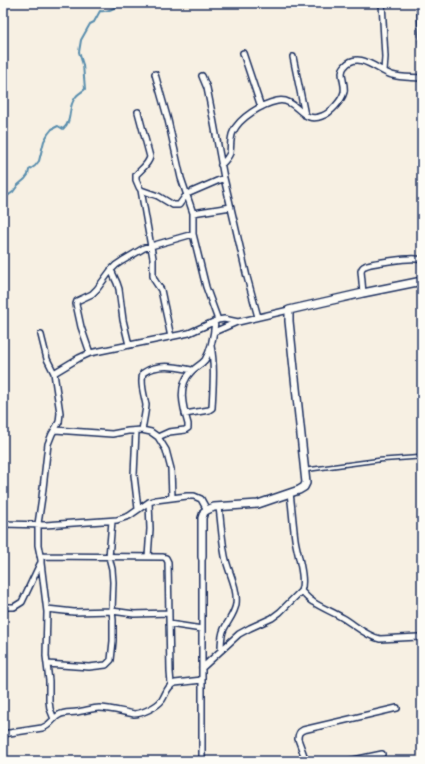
<svg xmlns="http://www.w3.org/2000/svg" width="425" height="764" font-family="'Comic Neue',sans-serif">
<style>
.lines{fill:none;stroke-linecap:round;stroke-linejoin:round}
.stream{stroke:#588dad;stroke-width:2}
.lane-casing{stroke:#1b2f5e;stroke-width:5.5}
.street-casing{stroke:#1b2f5e;stroke-width:8}
.secondary-casing{stroke:#1b2f5e;stroke-width:10}
.lane{stroke:#fdfcf7;stroke-width:2.5}
.street{stroke:#fdfcf7;stroke-width:5}
.secondary{stroke:#fdfcf7;stroke-width:7}
</style>
<rect width="100%" height="100%" fill="#f7f0e3"/>
<filter id="ink" filterUnits="userSpaceOnUse"><feTurbulence type="fractalNoise" baseFrequency=".025" numOctaves="2"/><feDisplacementMap in="SourceGraphic" scale="8" xChannelSelector="R" yChannelSelector="G"/><feConvolveMatrix kernelMatrix="1 2 1 2 8 2 1 2 1" color-interpolation-filters="sRGB"/></filter>
<g filter="url(#ink)">
<g class="lines">
<path class="stream" d="M3 199 13 192 18 185 25 179 28 175 29 170 35 166 39 161 44 141 48 134 52 129 58 126 63 129C73 121 67 108 75 98 77 94 82 92 85 89L83 65 79 52 81 40 90 24 94 22 100 11C109 12 116 7 123 3"/>
<g class="lane-casing">
<path id="lane" d="M305 470 380 460 422 457"/>
</g>
<g class="street-casing">
<path id="street" d="M382 3 385 57 384 71
M420 3 422 44
M243 53 261 107
M293 57 305 115
M155 74 168 120 181 178 193 213V234L206 287 218 320
M202 76 207 88 213 118 224 178 247 277 258 317
M138 112 150 157C148 165 141 169 136 175V180L139 187 141 190 158 196 173 205H179L187 194 224 178
M221 165C225 161 228 158 230 153 231 146 230 138 233 132 239 118 262 104 277 101 298 97 301 125 322 116 331 113 342 100 344 92 346 83 338 73 345 66 359 50 378 71 392 75 401 78 412 77 422 78
M141 190 153 258V276L155 281 161 290 171 337
M193 213 231 207
M111 270 117 283 119 289 123 320 129 345
M363 293 361 271C362 268 362 267 365 266 370 263 408 258 416 259 418 259 420 259 422 260
M214 332 237 322
M41 335 47 359 54 373
M90 353 81 327 76 304 77 301 92 294 97 289 111 270 116 265 122 261 144 248 193 234
M185 414 209 410 212 408C213 387 215 366 211 346
M55 430 112 434 128 431 142 430 151 432 158 437 166 450 171 469 172 497
M142 430C143 424 146 409 146 405 144 394 140 383 143 373 158 363 176 367 192 370
M136 431 134 475 138 509
M158 437 169 432 185 430 188 428V424C183 407 177 386 191 372 195 367 201 365 205 360 211 350 214 333 215 321
M219 507C221 523 222 540 225 556 228 572 238 587 236 604 235 613 228 621 224 629 221 635 221 643 221 650
M3 524 45 525 117 520 129 516 149 502 156 500 187 496H194L201 499 207 510
M40 556 163 557 166 558 168 562 170 672 171 684
M148 557 150 529 149 502
M301 591C305 595 308 599 313 602 322 608 333 612 343 618 355 625 366 636 380 639L418 637 422 639
M3 607H14L22 602 40 564
M47 609 74 612 112 611 134 614 169 613
M169 624 202 629
M47 664 89 667 106 665 111 660 113 641V620L112 611 113 582 112 569 109 557 112 521
M202 668 239 634 250 628 272 618 280 612 301 591C306 579 297 553 295 539 293 524 292 508 290 493
M54 719 50 709 49 701V681L46 656 47 612 41 563V560L38 545V524L42 497 48 444 52 434 59 422 60 413 54 373 79 358 90 353 189 333 218 320 224 319 238 322 289 310
M3 734 42 728C52 725 51 719 59 715 64 712 71 713 77 712 85 711 93 708 99 708 110 708 123 712 134 714 141 714 157 707 162 700 166 694 167 686 175 683L202 680
M202 761V557
M306 761 298 739C298 734 299 732 303 730L397 708
M349 761 382 754"/>
</g>
<g class="secondary-casing">
<path id="secondary" d="M202 557V518L204 512 207 510 214 507 258 504 299 490 304 487 306 483 289 321V310L363 293 422 281"/>
</g>
<use href="#lane" class="lane"/>
<use href="#street" class="street"/>
<use href="#secondary" class="secondary"/>
</g>
</g>
<rect width="425" height="764" fill="none" stroke="#fdfcf7" stroke-width="16"/>
<rect x="8" y="8" width="409" height="748" fill="none" stroke="#1b2f5e" stroke-width="1.5" filter="url(#ink)"/>
</svg>
